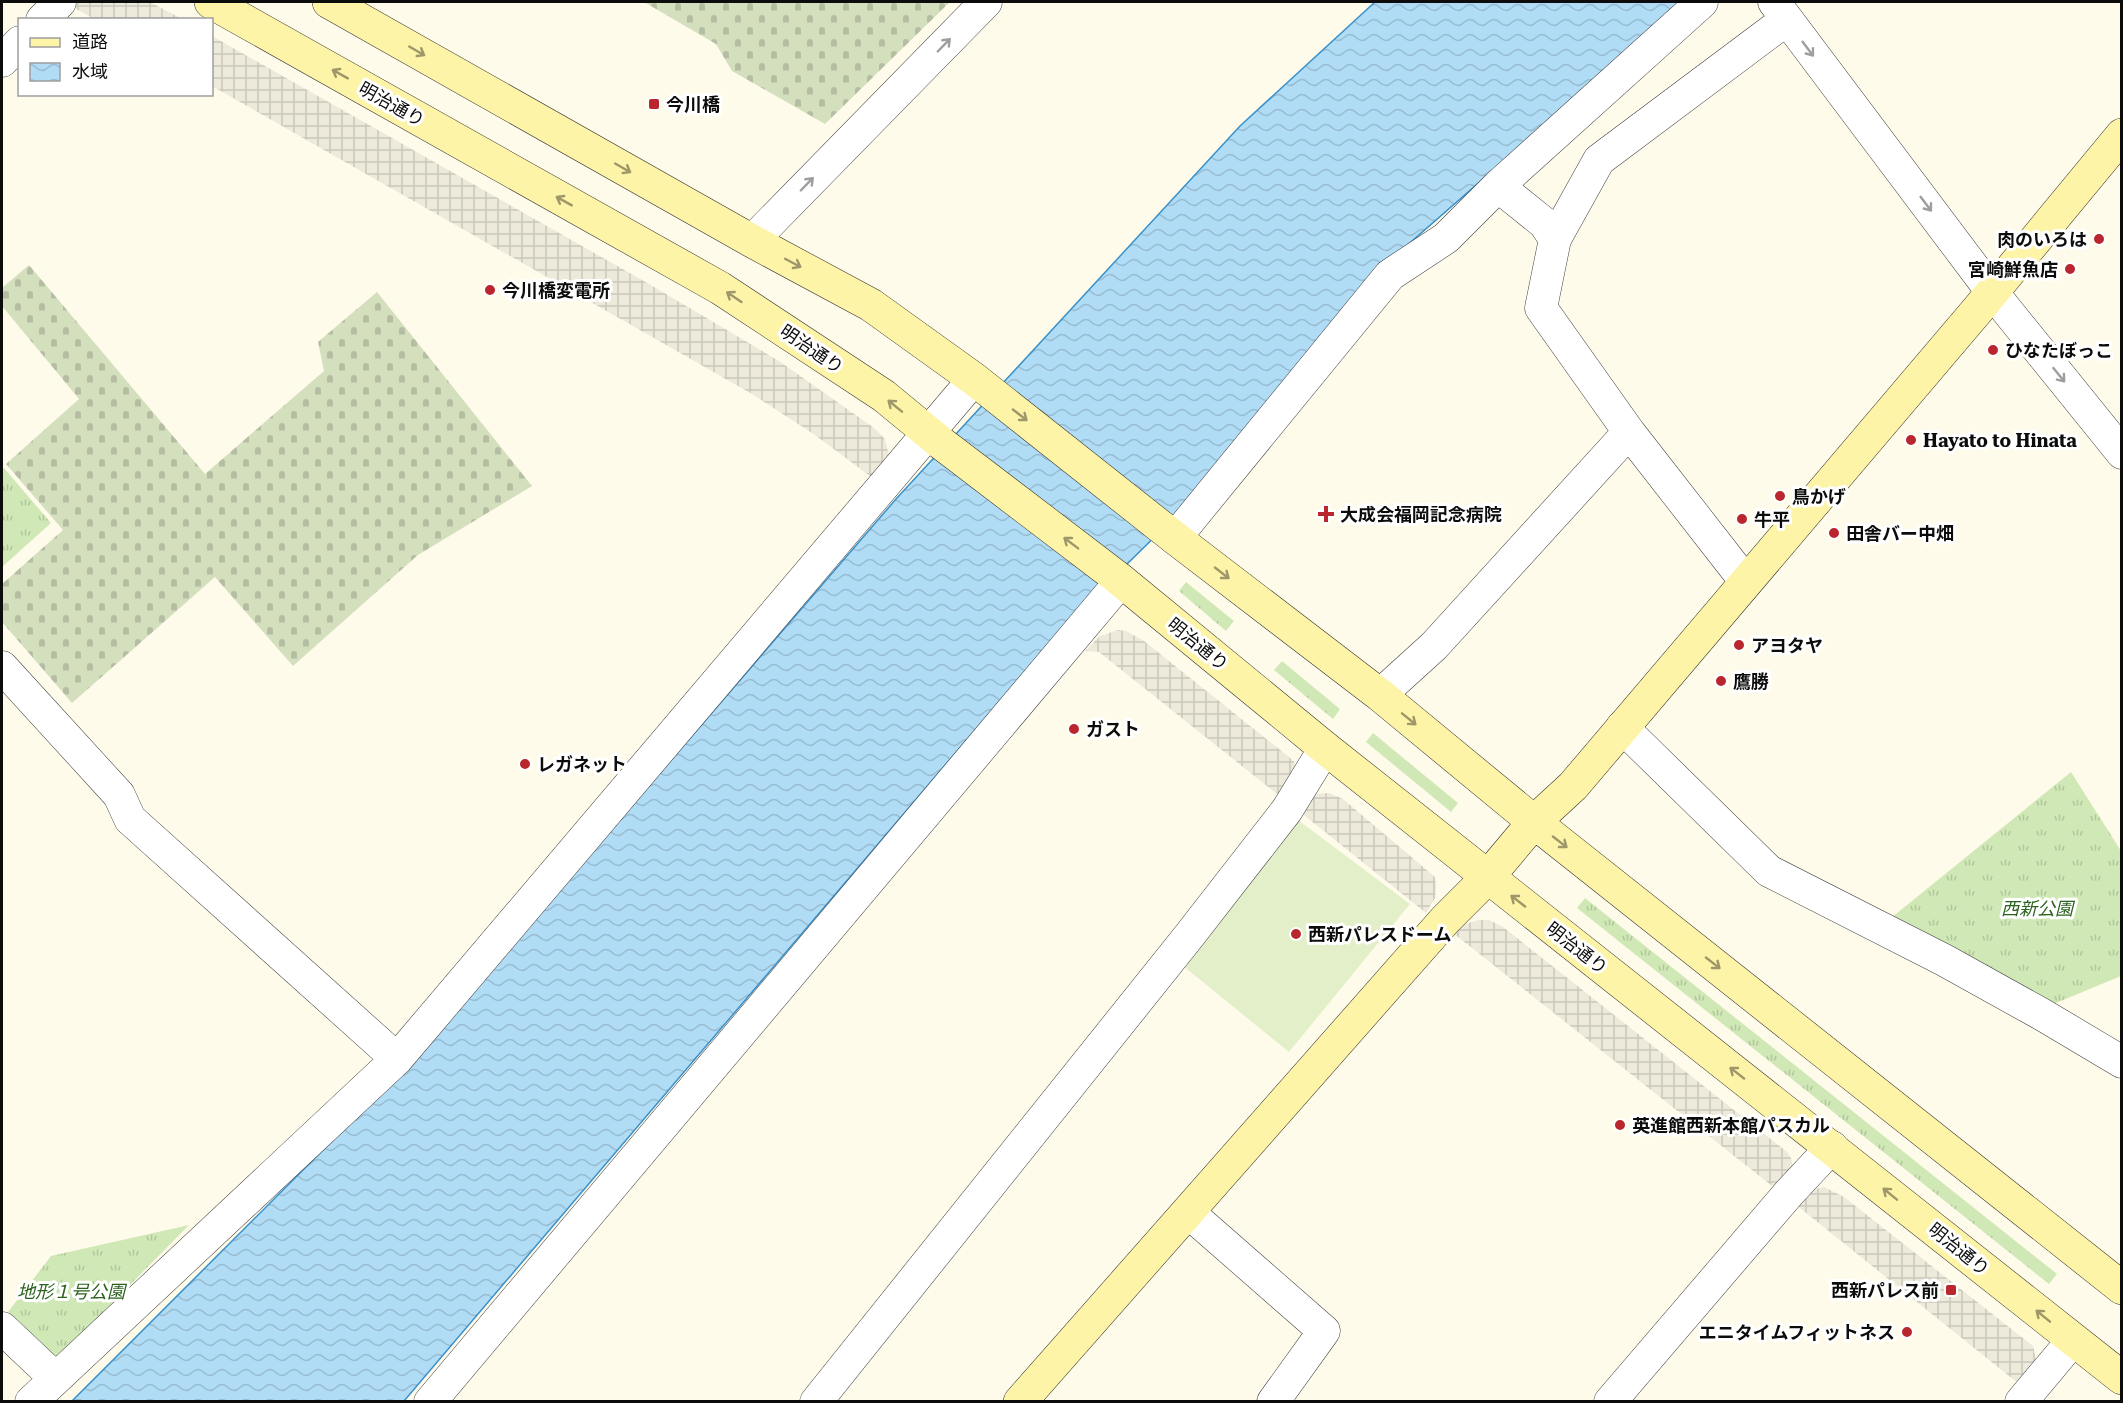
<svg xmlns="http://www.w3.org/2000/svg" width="2123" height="1403" font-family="'Roboto Serif','Noto Sans JP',serif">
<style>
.grass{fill:url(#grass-tufts)}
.cemetery{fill:url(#cemetery-stones)}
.pitch{fill:#e2efc8}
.plaza{fill:url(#plaza-grid)}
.water{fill:url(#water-waves);stroke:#3991cb;stroke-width:1.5}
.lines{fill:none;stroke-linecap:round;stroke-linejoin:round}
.street-casing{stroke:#3f3f3f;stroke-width:33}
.secondary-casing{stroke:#2e2e2e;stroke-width:34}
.street{stroke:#fff;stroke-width:32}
.secondary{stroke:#fef4a7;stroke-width:33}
.oneway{stroke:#9e9e9e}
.oneway2{stroke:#9d9769}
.poi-dot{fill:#ba262d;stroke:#fff;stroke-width:2}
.labels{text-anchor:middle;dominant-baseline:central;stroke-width:6;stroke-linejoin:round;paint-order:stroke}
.street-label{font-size:18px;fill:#0c0c0c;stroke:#fff}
.poi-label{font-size:18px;font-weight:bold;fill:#0c0c0c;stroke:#fff;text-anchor:start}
.park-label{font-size:18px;font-style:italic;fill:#2c621e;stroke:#fff}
</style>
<defs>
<pattern id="grass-tufts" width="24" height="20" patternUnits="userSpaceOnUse" patternTransform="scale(1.5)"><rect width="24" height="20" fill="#d0e8b6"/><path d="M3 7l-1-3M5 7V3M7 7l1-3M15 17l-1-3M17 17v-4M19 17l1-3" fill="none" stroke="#b1c69b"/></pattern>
<pattern id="cemetery-stones" width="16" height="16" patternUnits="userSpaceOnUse" patternTransform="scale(1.5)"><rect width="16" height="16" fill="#d4dfbe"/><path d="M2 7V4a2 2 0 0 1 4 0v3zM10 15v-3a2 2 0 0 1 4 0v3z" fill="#b5bea2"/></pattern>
<pattern id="plaza-grid" width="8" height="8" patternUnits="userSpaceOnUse" patternTransform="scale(1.5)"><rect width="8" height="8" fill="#ede9db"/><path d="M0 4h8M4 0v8" fill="none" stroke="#cac7bb"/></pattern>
<pattern id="water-waves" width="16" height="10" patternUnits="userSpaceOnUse" patternTransform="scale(1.5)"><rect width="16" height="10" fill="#b1dcf5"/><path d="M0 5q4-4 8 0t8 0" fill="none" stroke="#97bcd1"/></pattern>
</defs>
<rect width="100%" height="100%" fill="#fffbeb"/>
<path class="grass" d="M4 468 51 523 2 567V470Z
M1186 582 1234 621 1226 631 1179 591Z
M1282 661 1340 709 1333 719 1274 670Z
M1373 733 1458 803 1451 812 1366 742Z
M2071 772 2121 851V976L2044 1008 1886 922Z
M1585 898 2057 1274 2049 1284 1577 908Z
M189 1225 57 1359 8 1312 51 1256Z"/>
<path class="cemetery" d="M644 2H950L825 124 732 71 716 44Z
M29 265 205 474 324 371 318 342 377 292 532 486 418 555 293 666 215 577 72 703 2 622V584L63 530 6 464 79 399 2 306V288Z"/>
<path class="pitch" d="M1298 820 1410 904 1289 1052 1182 965Z"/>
<path class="plaza" d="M74 2H150L182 19H94L71 6Z
M212 36 649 284 779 361 874 428 885 439 889 456 874 479 815 435 752 394 212 86Z
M1118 630 1126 631 1144 641 1289 757 1294 762 1297 771 1282 798 1099 652 1085 651 1100 636Z
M1329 793 1343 799 1435 877 1436 887 1435 898 1426 913 1299 811 1307 800 1316 794Z
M1479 920H1489L1503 927 1787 1152 1791 1158 1793 1167 1781 1193 1453 933 1461 925Z
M1824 1187 1844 1197 2033 1346 2037 1364 2024 1388 1795 1204 1807 1191Z"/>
<path class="water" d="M1375 2H1686L1388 262 1184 508 1061 629 404 1401 71 1402 412 1061 896 499 1240 126Z"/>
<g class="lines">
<g class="street-casing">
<path id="street" d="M1774 2 1992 292 2122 453
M42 20 60 2
M2 61 20 42
M1498 186 1544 223 1555 239
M752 241 986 2
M1175 538 1390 275 1446 238 1498 186 1702 2
M1746 582 1629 432 1541 308 1555 239 1599 160 1786 20
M2 667 119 795 130 819 397 1059
M1380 695 1434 646 1629 432
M1622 727 1769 871 1944 960 2043 1015 2122 1062
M1188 1212 1324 1331 1273 1402
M2 1328 55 1378
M31 1402 397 1059 974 379
M430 1402 1121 581
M816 1402 1189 936 1287 810 1325 748
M1610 1402 1789 1193 1832 1147
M2021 1402 2073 1340"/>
</g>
<g class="secondary-casing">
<path id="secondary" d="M211 2 720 288 884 396 941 443 1118 578 1325 748 2122 1378
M329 2 752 241 871 305 974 379 1175 538 1380 695 1534 822 2122 1288
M1020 1402 1445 920 1487 878 1534 822 1573 786 1980 307 2122 135"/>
</g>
<use href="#street" class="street"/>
<use href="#secondary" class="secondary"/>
</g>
<defs><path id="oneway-shaft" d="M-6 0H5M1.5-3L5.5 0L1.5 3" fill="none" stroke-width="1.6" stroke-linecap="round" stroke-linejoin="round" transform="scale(1.5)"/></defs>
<g class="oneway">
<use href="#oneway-shaft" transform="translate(944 45) rotate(-46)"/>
<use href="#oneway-shaft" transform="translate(1808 49) rotate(53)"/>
<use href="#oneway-shaft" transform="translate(807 184) rotate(-46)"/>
<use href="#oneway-shaft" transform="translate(1926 204) rotate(53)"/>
<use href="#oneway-shaft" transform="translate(2059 375) rotate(51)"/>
</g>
<g class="oneway2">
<use href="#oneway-shaft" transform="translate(417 51) rotate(30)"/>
<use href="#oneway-shaft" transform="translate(340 74) rotate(-151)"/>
<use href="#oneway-shaft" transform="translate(623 168) rotate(30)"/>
<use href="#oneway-shaft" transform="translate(564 201) rotate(-151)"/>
<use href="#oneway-shaft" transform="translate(793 263) rotate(28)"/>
<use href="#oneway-shaft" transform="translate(734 297) rotate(-146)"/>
<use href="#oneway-shaft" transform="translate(895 406) rotate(-141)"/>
<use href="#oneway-shaft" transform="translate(1020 415) rotate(38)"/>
<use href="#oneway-shaft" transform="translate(1071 543) rotate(-143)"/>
<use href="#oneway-shaft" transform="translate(1222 573) rotate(38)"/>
<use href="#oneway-shaft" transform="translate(1409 719) rotate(39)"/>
<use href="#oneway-shaft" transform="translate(1560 842) rotate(38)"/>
<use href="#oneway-shaft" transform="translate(1518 901) rotate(-142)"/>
<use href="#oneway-shaft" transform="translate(1713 963) rotate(38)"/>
<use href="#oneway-shaft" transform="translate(1737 1073) rotate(-142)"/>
<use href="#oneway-shaft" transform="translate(1890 1194) rotate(-141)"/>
<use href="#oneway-shaft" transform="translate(2043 1316) rotate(-141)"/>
</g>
<g class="poi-dot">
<rect x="648" y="98" width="12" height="12" rx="3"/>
<circle cx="2099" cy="239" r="6"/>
<circle cx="2070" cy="269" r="6"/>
<circle cx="490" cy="290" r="6"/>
<circle cx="1993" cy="350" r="6"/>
<circle cx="1911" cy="440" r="6"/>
<circle cx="1780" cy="496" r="6"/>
<path d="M1323 505h6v6h6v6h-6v6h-6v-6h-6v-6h6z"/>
<circle cx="1742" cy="519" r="6"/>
<circle cx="1834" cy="533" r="6"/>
<circle cx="1739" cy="645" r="6"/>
<circle cx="1721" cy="681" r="6"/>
<circle cx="1074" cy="729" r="6"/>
<circle cx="525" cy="764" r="6"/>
<circle cx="1296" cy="934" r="6"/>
<circle cx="1620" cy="1125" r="6"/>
<rect x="1945" y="1284" width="12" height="12" rx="3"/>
<circle cx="1907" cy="1332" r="6"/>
</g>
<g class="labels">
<g class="street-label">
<text transform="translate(392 104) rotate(29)">明治通り</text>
<text transform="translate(812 349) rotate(34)">明治通り</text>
<text transform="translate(1198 644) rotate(39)">明治通り</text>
<text transform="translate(1577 948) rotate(38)">明治通り</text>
<text transform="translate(1959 1249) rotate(39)">明治通り</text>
</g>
<g class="poi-label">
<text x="666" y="104">今川橋</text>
<text x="2087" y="239" text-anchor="end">肉のいろは</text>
<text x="2058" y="269" text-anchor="end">宮崎鮮魚店</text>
<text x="502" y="290">今川橋変電所</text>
<text x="2005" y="350">ひなたぼっこ</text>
<text x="1923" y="440">Hayato to Hinata</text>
<text x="1792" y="496">鳥かげ</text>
<text x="1340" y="514">大成会福岡記念病院</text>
<text x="1754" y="519">牛平</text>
<text x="1846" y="533">田舎バー中畑</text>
<text x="1751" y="645">アヨタヤ</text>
<text x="1733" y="681">鷹勝</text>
<text x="1086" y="729">ガスト</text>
<text x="537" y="764">レガネット</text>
<text x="1308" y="934">西新パレスドーム</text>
<text x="1632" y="1125">英進館西新本館パスカル</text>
<text x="1939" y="1290" text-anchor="end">西新パレス前</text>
<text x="1895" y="1332" text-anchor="end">エニタイムフィットネス</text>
</g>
<g class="park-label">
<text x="2037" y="908">西新公園</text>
<text x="71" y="1291">地形１号公園</text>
</g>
</g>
<rect width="2123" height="1403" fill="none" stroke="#0c0c0c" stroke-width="6"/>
<rect x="18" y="18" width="195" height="78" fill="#ffffff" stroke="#9e9e9e" stroke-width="1.5"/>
<rect x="30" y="38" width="30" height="9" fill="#fef4a7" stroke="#9e9e9e" stroke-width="1.5"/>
<text x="72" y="48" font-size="18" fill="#0c0c0c">道路</text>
<rect x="30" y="63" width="30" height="18" fill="url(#water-waves)" stroke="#9e9e9e" stroke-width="1.5"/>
<text x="72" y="78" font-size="18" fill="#0c0c0c">水域</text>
</svg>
